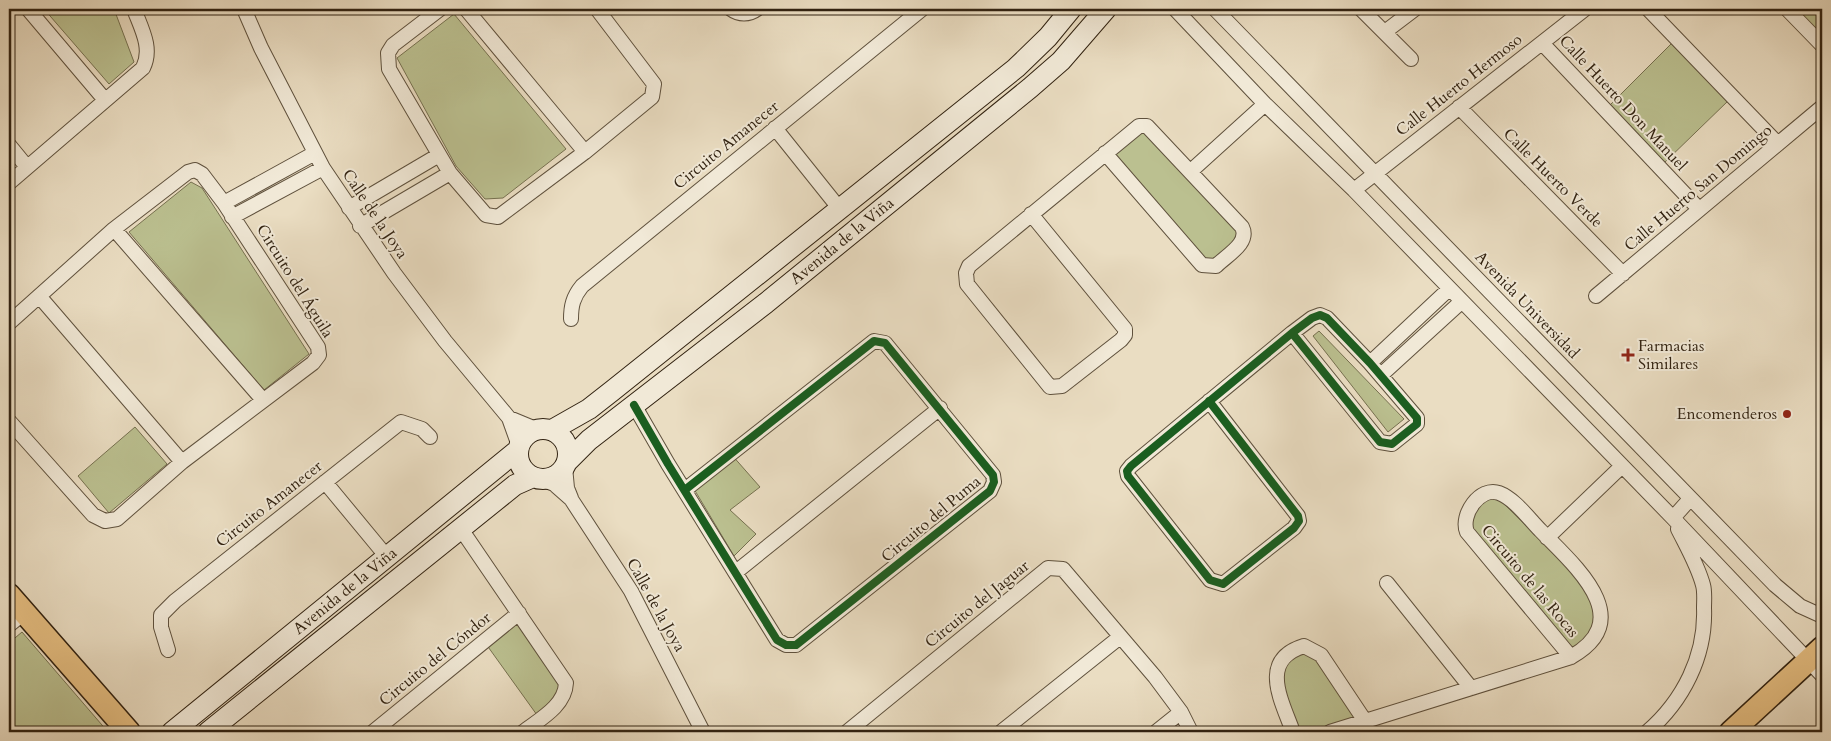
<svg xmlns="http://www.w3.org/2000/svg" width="1831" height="741" font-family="Cardo,serif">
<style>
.green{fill:#bbc090;stroke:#767150}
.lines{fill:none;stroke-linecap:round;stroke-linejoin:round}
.street-casing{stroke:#5f513d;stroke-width:16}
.secondary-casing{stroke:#312211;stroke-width:22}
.primary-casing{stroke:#312211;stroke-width:25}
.street{stroke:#f1e9d7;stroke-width:14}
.secondary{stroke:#f1e9d7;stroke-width:20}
.primary{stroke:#e5be81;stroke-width:22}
.cycleway-casing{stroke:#f1e9d7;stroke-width:11}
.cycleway{stroke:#1b5e20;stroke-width:8}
.poi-dot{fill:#8f2418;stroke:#f1e9d7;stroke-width:2}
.labels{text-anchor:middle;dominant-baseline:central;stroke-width:4;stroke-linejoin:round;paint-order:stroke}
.street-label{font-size:16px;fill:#312211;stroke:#f1e9d7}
.poi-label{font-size:16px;fill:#312211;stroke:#f1e9d7;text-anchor:start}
</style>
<rect width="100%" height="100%" fill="#eaddc2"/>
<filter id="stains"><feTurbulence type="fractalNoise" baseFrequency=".004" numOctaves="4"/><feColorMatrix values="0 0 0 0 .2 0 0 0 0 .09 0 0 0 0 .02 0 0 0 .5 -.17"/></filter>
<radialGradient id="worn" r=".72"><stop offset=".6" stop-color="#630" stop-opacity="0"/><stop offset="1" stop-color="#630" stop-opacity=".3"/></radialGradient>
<path class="green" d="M44 9H114L134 62 109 84Z
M1793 9H1822V40Z
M454 14 566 149 503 198 485 199 456 166 397 58Z
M1672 43 1729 100 1664 163 1609 106Z
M1140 128 1240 232V240L1214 263 1202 262 1109 152Z
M191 182 202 188 309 354 264 390 129 232Z
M1319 331 1404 419 1388 432 1313 336Z
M135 427 167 464 109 513 78 476Z
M731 454 760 487 730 510 756 534 734 556 694 489Z
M1496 496 1591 590 1598 622 1589 642 1571 652 1469 531 1468 519 1481 499Z
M519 617 562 687 561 700 537 715 486 644Z
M22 632 108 732H14L9 726V643Z
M1293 653 1317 654 1358 719 1318 732H1295L1280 673Z"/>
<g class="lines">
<g class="street-casing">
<path id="street" d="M28 9 105 100
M244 9 261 48 323 168 394 273 445 341 509 418 519 446
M440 9 393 45 388 53 389 69 450 173 486 215 498 217 585 152 652 97 654 84 597 9
M466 9 585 152
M731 9C739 15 749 15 757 9
M1175 9 1265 104 1354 190 1673 518 1822 675
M1215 9 1775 585 1800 606 1822 616
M1361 9 1411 59
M1648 9 1778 144
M1787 9 1822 45
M1386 31 1415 9
M1542 43 1699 209
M1459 107 1623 274
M775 128 839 208
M9 145 27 167
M1191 171 1265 104
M9 183 143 68C153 48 141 28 134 9
M1354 190 1585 9
M224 203 315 153
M349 208 439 155
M1031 214 1125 329V335L1121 340 1062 386 1050 387 967 284 966 273 969 266 1139 126H1147L1242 227C1250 243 1227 255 1216 266L1202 265 1105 153
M232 217 323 168
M360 226 450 173
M114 229 263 400
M39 296 182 462
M1596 296 1822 107
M571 319C571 306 573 297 582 286L922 9
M9 323 114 229 188 172 195 170 202 174 224 203 318 347 319 355 313 363 182 462 117 519 105 521 93 515 9 421
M1370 363 1449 289
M1381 375 1461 302
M1209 401 1298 516 1299 521 1294 528 1223 584 1210 580 1128 476 1127 471 1131 466 1292 333 1312 318 1320 315 1327 318 1370 363 1417 418V424L1392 444 1380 442 1292 333
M634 405 668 464 777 640 786 645H796L990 491 994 482 993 475 885 343 874 341 686 489
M509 418 538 430
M565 467 567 488 571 498
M544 480 554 484 571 499 631 591 703 732
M325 482 387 557
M1673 518 1690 499
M461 529 566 683C565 706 540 719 523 732
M1547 538 1622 466
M736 572 940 408
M1387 583 1471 688
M9 625 24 613
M168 650 161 627V615L175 601 401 422 422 429 430 437
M373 732 519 613
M847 732 1048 568 1063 569 1155 677 1181 712 1191 732
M1001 732 1120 637
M1156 732 1181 712
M1293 732C1282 701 1258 660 1304 646L1321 655 1365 721
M1330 732 1571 657C1638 619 1575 566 1541 531 1529 519 1515 499 1499 493 1480 486 1460 515 1467 532L1571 657
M1647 732C1683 701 1706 656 1704 608 1704 601 1705 592 1703 585 1698 566 1687 547 1678 529"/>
</g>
<g class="secondary-casing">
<path id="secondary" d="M518 454a25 25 0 1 1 50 0a25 25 0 1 1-50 0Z
M552 430 589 409 612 391 1016 68 1048 37 1071 9
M567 462 589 440 766 303 1030 88 1061 61 1106 9
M172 732 518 450
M208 732 515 485 533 477"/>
</g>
<g class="primary-casing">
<path id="primary" d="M9 595 129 732
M1731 732 1822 648"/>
</g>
<use href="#street" class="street"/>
<use href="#secondary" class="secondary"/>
<use href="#primary" class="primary"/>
<g class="cycleway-casing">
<path id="cycleway" d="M1209 401 1298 516 1299 521 1294 528 1223 584 1210 580 1128 476 1127 471 1131 466 1292 333 1312 318 1320 315 1327 318 1370 363 1417 418V424L1392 444 1380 442 1292 333
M634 405 668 464 777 640 786 645H796L990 491 994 482 993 475 885 343 874 341 686 489"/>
</g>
<use href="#cycleway" class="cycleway"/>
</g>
<g class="poi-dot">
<path d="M1625.5 347.5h5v5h5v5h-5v5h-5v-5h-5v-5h5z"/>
<circle cx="1787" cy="414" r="5"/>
</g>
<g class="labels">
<g class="street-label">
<text transform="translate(1459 85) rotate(-38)">Calle Huerto Hermoso</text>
<text transform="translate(1623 103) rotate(47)">Calle Huerto Don Manuel</text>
<text transform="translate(726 145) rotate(-39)">Circuito Amanecer</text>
<text transform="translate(1553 178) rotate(45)">Calle Huerto Verde</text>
<text transform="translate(1698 188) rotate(-40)">Calle Huerto San Domingo</text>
<text transform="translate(375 214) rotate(56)">Calle de la Joya</text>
<text transform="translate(842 241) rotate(-39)">Avenida de la Viña</text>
<text transform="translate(295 281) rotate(58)">Circuito del Águila</text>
<text transform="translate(1527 305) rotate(46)">Avenida Universidad</text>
<text transform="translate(269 504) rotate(-38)">Circuito Amanecer</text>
<text transform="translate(931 519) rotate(-40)">Circuito del Puma</text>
<text transform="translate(1530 581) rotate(50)">Circuito de las Rocas</text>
<text transform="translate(345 591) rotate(-39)">Avenida de la Viña</text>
<text transform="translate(977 604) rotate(-39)">Circuito del Jaguar</text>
<text transform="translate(656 605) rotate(61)">Calle de la Joya</text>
<text transform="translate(435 659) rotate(-39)">Circuito del Cóndor</text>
</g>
<g class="poi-label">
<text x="1638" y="346">Farmacias<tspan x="1638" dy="18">Similares</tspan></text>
<text x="1777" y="414" text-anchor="end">Encomenderos</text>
</g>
</g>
<rect width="1831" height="741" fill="none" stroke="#eaddc2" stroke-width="30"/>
<rect x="10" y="10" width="1811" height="721" fill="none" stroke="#312211" stroke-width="2.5"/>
<rect x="15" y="15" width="1801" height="711" fill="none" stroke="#312211"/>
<rect width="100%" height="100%" filter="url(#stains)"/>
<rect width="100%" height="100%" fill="url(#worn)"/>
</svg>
